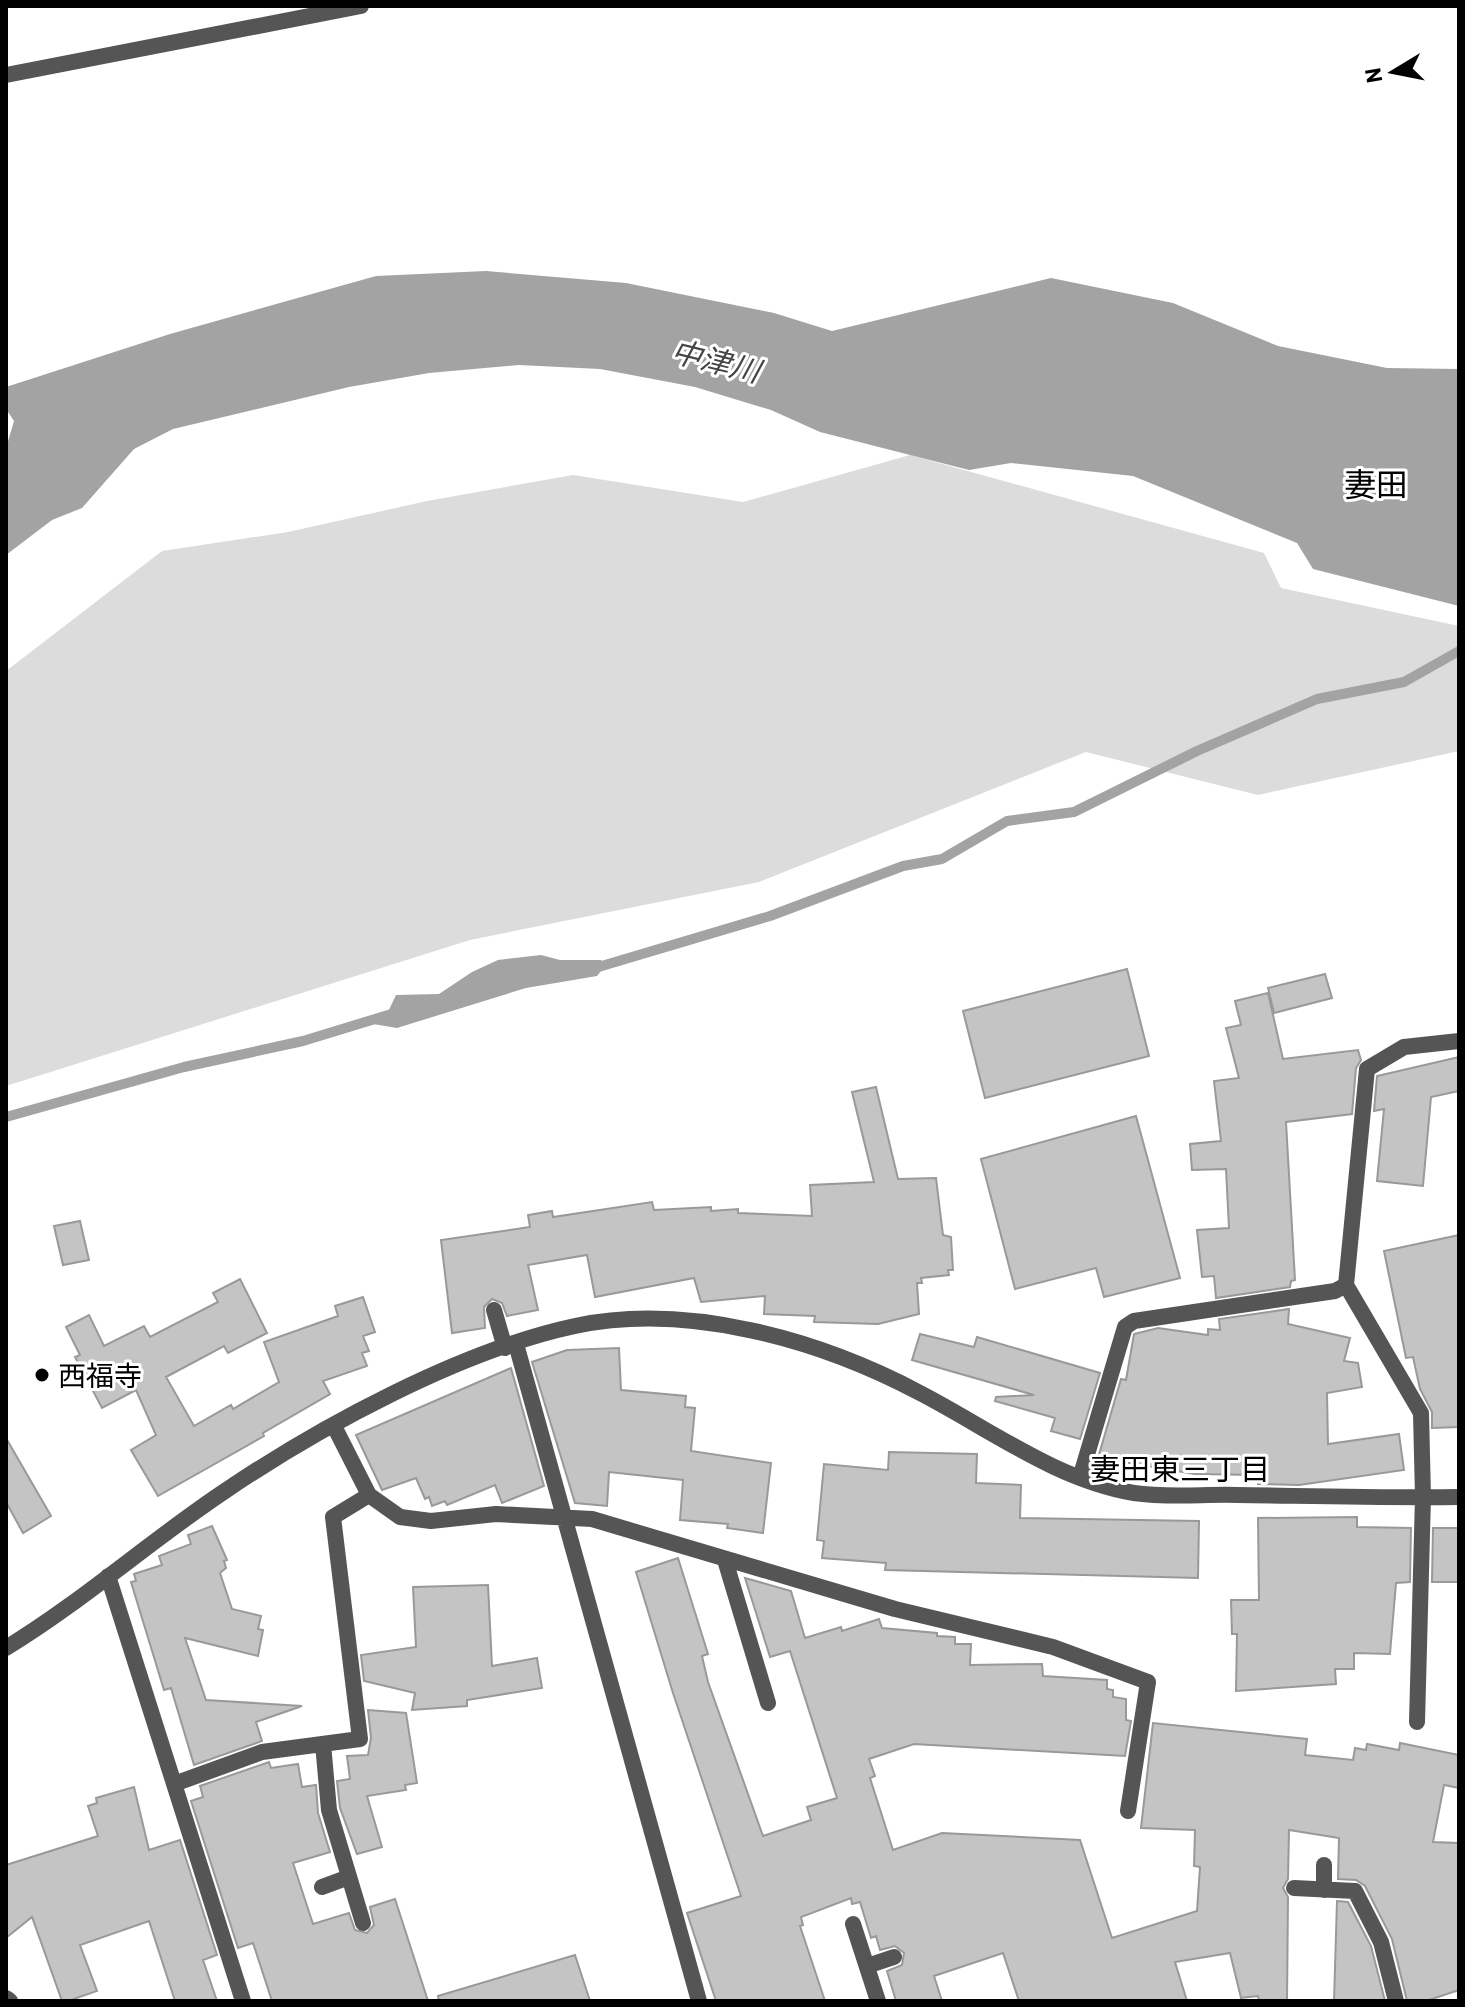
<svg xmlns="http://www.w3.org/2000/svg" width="1465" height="2007" font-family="Barlow,'Noto Sans JP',sans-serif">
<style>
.green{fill:#dcdcdc}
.water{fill:#a3a3a3}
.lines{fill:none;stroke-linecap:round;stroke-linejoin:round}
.stream{stroke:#a3a3a3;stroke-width:10}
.building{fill:#c4c4c4;stroke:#999;stroke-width:2}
.minor{stroke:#555;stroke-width:16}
.poi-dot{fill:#000;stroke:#fff;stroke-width:3}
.labels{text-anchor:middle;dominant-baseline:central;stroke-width:6;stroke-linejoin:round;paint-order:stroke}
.poi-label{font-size:28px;fill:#000;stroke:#fff;text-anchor:start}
.water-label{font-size:30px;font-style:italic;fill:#444;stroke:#fff}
.neighbourhood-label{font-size:30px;fill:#000;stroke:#fff}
.quarter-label{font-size:32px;fill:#000;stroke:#fff}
</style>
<rect width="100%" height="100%" fill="#fff"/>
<path class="green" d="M910 455 1264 553 1281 588 1459 626V751L1258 795 1086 752 759 882 470 940 6 1086V671L162 551 288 532 427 501 573 475 743 502Z"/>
<path class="water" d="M486 271 626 283 774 313 832 331 1051 278 1173 303 1278 346 1387 368 1459 369V606L1313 569 1297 543 1133 476 1011 463 969 470 820 432 771 410 695 387 600 369 519 365 429 373 349 387 173 429 134 449 82 508 52 520 6 555V448L14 421 6 409V387L170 334 376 276Z
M541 955 560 960H601L605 966 597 976 526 988 397 1028 373 1024 387 1014 396 995 439 994 472 972 498 960Z"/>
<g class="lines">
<path class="stream" d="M595 968 770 916 903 866 942 859 1007 821 1074 812 1197 751 1317 699 1404 682 1459 651
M6 1117 184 1067 303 1041 398 1012"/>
</g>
<path class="building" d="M1127 969 1149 1056 985 1098 963 1011Z
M1325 974 1332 998 1274 1013 1268 988Z
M1268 993 1283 1059 1358 1050 1361 1060 1356 1068 1352 1114 1286 1122 1295 1280 1291 1281 1290 1287 1216 1298 1214 1276 1202 1277 1197 1230 1229 1228 1226 1169 1192 1170 1190 1144 1221 1141 1214 1081 1239 1078 1226 1028 1241 1025 1235 1001Z
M1459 1057V1091L1431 1097 1423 1186 1377 1181 1384 1109 1374 1111 1377 1076Z
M876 1087 898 1179 936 1178 943 1235 951 1237 953 1270H948L949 1275 921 1278 922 1283H917L919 1314 878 1324 814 1322 815 1316 764 1314 765 1296 701 1302 694 1278 595 1297 587 1255 528 1265 538 1310 507 1316 502 1303 492 1299 484 1307 485 1328 452 1333 441 1240 530 1227 528 1215 552 1211 553 1217 652 1202 654 1210 711 1207V1211L738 1209V1213L812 1216 810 1185 874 1182 852 1092Z
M1136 1116 1180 1278 1104 1297 1096 1268 1015 1289 981 1159Z
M80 1221 89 1260 63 1265 54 1226Z
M1459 1235V1427L1432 1428V1412L1420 1389 1413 1357 1406 1358 1384 1251Z
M240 1279 267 1333 228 1353 224 1346 166 1377 194 1426 231 1405 233 1409 279 1382 264 1342 338 1316 335 1306 363 1297 375 1332 363 1336 369 1351 362 1353 367 1366 323 1381 330 1394 263 1433 264 1436 158 1496 131 1450 156 1435 136 1390 102 1408 75 1357 80 1355 66 1327 89 1315 104 1346 144 1326 150 1337 218 1302 213 1293Z
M1289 1309 1288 1324 1350 1338 1344 1361 1358 1363 1362 1387 1327 1393 1328 1444 1399 1434 1404 1470 1299 1485 1258 1484V1475L1195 1474 1098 1458 1121 1379 1126 1380 1134 1334 1158 1328 1208 1335V1329L1220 1330 1219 1319Z
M920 1334 974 1347 977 1337 1100 1373 1080 1439 1051 1431 1055 1418 995 1401 996 1397 1034 1395 912 1360Z
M619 1348 621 1390 686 1396 685 1407 695 1408 691 1451 771 1463 763 1533 727 1528 728 1524 680 1520 683 1480 609 1472 607 1506 575 1503 532 1362 567 1350Z
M511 1368 544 1486 502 1503 495 1485 447 1505 445 1501 432 1506 429 1497 425 1499 416 1478 382 1490 356 1435Z
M6 1438 51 1516 23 1533 6 1502Z
M889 1452 977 1454 976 1483 1021 1485 1020 1518 1199 1521 1198 1578 885 1570 886 1563 822 1558 824 1541 817 1540 824 1464 888 1470Z
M1357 1517V1527L1411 1528 1410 1582 1396 1583 1390 1654 1354 1653V1669H1335L1336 1684 1236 1691 1237 1634H1232L1231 1600H1259L1258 1518Z
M212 1526 227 1560 224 1561 226 1568 220 1573 232 1609 261 1616 258 1629 263 1630 258 1656 185 1638 206 1700 302 1706 256 1722 262 1741 194 1765 171 1688 164 1690 131 1582 136 1581 134 1574 162 1565 159 1556 191 1544 188 1535Z
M1433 1528H1459V1582H1432Z
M678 1558 708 1654 702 1656 708 1682 763 1836 811 1820 807 1807 837 1798 790 1651 770 1657 745 1578 791 1591 805 1638 841 1627 842 1631 879 1619 882 1628 937 1633V1636L955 1637V1644H971L970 1665 1042 1664 1043 1676 1107 1680V1689L1113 1690V1697L1126 1699V1720L1131 1721 1125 1756 914 1744 869 1759 875 1776 870 1778 893 1850 942 1833 1080 1840 1112 1938 1197 1911 1200 1867 1194 1866 1195 1830 1141 1828 1153 1723 1307 1739 1305 1755 1353 1760 1355 1748 1366 1750 1367 1744 1399 1750 1400 1743 1459 1755V1788L1444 1785 1433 1842 1459 1843V1990L1426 2001H1407L1392 1939 1365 1886 1356 1880 1338 1879 1339 1838 1289 1830 1288 1879 1283 1888 1288 1897 1287 2001H1259L1258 1996 1241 1998 1230 1953 1175 1962 1187 2001H1019L1003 1953 934 1976 942 2001H896L887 1971 902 1965 904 1953 895 1946 880 1950 876 1936 871 1938 860 1902 852 1904 851 1898 801 1917 803 1925 800 1926 825 2001H716L687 1913 741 1896 673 1693 636 1572Z
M488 1585 492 1666 537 1658 542 1688 467 1700V1706L412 1710 415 1693 364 1681 361 1655 416 1647 413 1587Z
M368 1710 406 1713 417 1783 405 1785 406 1790 367 1796 382 1847 357 1854 340 1808 337 1781 350 1779 347 1756 368 1755 371 1738Z
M269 1762 271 1768 298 1764 302 1787 316 1785 318 1813 330 1852 293 1863 313 1924 349 1913 355 1930 367 1933 374 1925 370 1907 395 1899 428 2001H272L253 1943 238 1948 191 1801 203 1797 200 1786Z
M134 1787 149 1850 180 1840 217 1955 203 1960 217 2001H175L149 1921 80 1945 97 1991 68 2001H62L32 1917 6 1938V1865L98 1836 88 1806 97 1803 96 1798Z
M1337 1901 1348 1902 1371 1946 1385 2001H1334Z
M575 1955 590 2001H439L438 1996Z"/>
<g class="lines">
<path class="minor" d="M6 75 361 6
M1346 1285 1421 1413 1423 1497 1417 1722
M494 1310 505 1348
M516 1344 699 2001
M334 1426 369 1495 400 1517 431 1521 496 1514 592 1519 895 1609 1053 1647 1148 1682 1128 1811
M1080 1478 1125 1327 1134 1321 1335 1291 1346 1285 1367 1069 1404 1047 1459 1041
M725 1560 768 1703
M108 1576 243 2001
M6 1648C83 1601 150 1541 225 1491 321 1426 462 1350 575 1326 688 1302 820 1340 920 1393 988 1428 1056 1480 1134 1493 1167 1498 1204 1494 1237 1495 1311 1496 1385 1498 1459 1497
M323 1744 329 1810 363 1923
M174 1784 262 1752 360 1739 333 1517 369 1495
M322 1887 349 1877
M1294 1888 1355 1891 1381 1942 1396 2001
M1324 1890V1865
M853 1924 878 2001
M867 1966 894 1957
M6 1998 10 2001"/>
</g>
<circle class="poi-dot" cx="42" cy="1375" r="8"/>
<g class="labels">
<g class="poi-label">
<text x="58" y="1375">西福寺</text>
</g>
<g class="water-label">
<text transform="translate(716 360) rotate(14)">中津川</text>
</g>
<g class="neighbourhood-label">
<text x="1180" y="1468">妻田東三丁目</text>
</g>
<g class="quarter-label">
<text x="1376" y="483">妻田</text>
</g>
</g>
<rect width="1465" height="2007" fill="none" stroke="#000000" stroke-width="16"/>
<g transform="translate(1393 72) rotate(260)" stroke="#ffffff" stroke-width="6" paint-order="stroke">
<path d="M0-6L14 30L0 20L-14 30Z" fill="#000000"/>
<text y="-12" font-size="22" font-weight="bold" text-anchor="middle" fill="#000000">N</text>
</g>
</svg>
